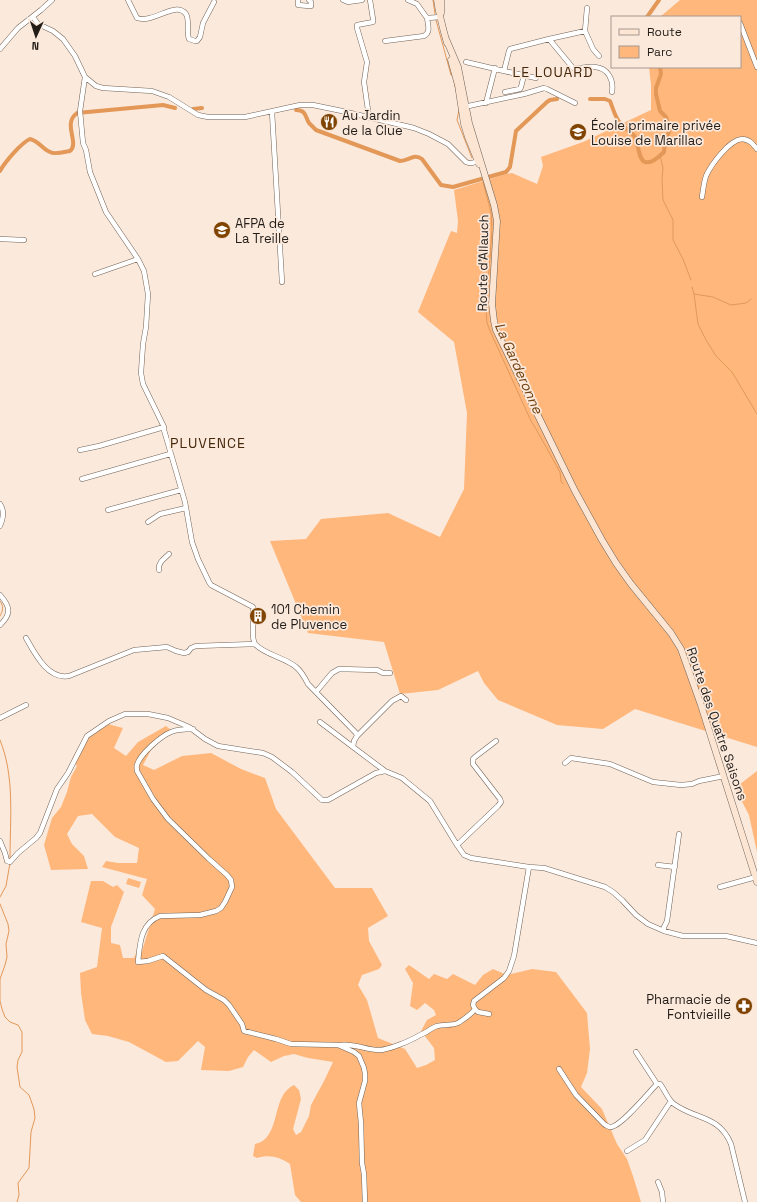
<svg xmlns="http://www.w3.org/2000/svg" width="757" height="1202" font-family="'Space Grotesk',sans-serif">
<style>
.green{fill:#ffb77c}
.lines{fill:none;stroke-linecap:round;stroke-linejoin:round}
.stream{stroke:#e39858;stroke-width:1}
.canal{stroke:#e39858;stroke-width:4}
.street-casing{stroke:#716357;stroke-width:5.5}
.secondary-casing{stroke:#716357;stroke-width:7}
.street{stroke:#fff;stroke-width:4.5}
.secondary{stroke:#fce5d2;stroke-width:6}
.labels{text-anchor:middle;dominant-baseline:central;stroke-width:3.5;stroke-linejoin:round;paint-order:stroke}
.poi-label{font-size:13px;fill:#231d18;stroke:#fbe9dc;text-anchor:start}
.street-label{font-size:13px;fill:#231d18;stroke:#fbe9dc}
.neighbourhood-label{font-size:14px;letter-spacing:1px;fill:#46280d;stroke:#fbe9dc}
.water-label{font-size:14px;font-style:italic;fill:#71400f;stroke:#fbe9dc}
</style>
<rect width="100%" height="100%" fill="#fbe9dc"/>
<path class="green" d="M680 0H757V747L635 709 603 729 557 725 498 700 484 683 478 671 438 690 400 694 384 642 308 633 270 541 306 539 321 519 388 513 440 537 464 489 467 413 454 342 418 312 451 231 457 233 458 221 454 190 506 174 512 173 537 184 543 166 541 157 583 142 651 110V85L649 67H740V17H660Z
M104 723 123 728 114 748 126 756 138 742 166 726 171 730 151 750 143 765 154 770 182 756 211 753 241 769 265 778 276 809 335 888H372L388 916 368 928 369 941 382 965 379 969 362 975 358 985 367 1000 378 1038 405 1049 417 1068 426 1065 435 1060 434 1048 421 1031 427 1020 436 1015 434 1010 425 1003 417 1010 410 1006 413 983 405 969 409 965 429 979 434 974 447 979 453 974 475 985 483 975 493 969 507 975 532 969 556 972 587 1013 590 1049 587 1073 581 1087 602 1109 617 1144 627 1159 633 1176 641 1202H301L295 1195 290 1164C280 1157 269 1154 257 1158L253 1156 255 1144C258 1143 262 1142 264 1140 280 1126 273 1095 294 1085L299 1090 301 1099 293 1129 296 1135 301 1132 309 1116 311 1105 324 1081 333 1062 308 1058 294 1054 284 1056 271 1062 254 1050 248 1057 243 1067 229 1071 201 1070 205 1047 198 1041 178 1061 166 1062 129 1042 108 1036 92 1034 85 1020 81 993 80 973 97 967 102 928 81 922 91 881H103L113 887 117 885 124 892 111 927V943L120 945 123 958H134L137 951H142L155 909 142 895 147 879 102 867 106 861 118 863H137L139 848 115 837 92 814 78 816 67 834 72 844 84 856 88 869 51 870 44 845 52 818 61 807 67 792 71 777 77 766 72 759 81 743Z
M757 771V852L749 815 735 788Z
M128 878 141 882 139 888 126 884Z"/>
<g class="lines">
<path class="stream" d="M433 0 435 14
M436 20 451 75 453 76
M454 81 456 91
M459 110 457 120 472 158
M660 155 663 168 662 179 663 200 673 220V240L683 259 691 280
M483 182 491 212 492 230 486 311 487 323 491 333 531 421 536 429 560 472 561 481 563 484
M692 287 694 294 713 297 731 305 746 303 751 299
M694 294 698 324 706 340 716 356 732 372 757 414
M0 601C4 606 3 611 0 616
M0 740C15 777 10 819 10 858
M0 897 6 886 10 863
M0 904 8 924 9 931 6 944 7 957 5 965 0 979V1001L2 1009 5 1017 10 1022 18 1025 22 1032V1052L18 1060 17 1067 20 1087 29 1095 34 1109 35 1118 31 1132 29 1168 18 1183 19 1195 17 1202"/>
<path class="canal" d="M647 17 659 0
M590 99H605L610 101C613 108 615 118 621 124 626 130 633 132 636 139 638 145 639 160 645 162 651 164 660 156 664 152L665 142 670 129 666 117 660 111 656 94V88L661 74 660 67
M193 109 202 108
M296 110C306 110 305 116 309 123 311 125 314 128 316 130L400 161C409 161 414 153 422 159L441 185 453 187 506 172 510 167 516 131 547 102 550 100 557 99
M0 171C5 162 21 143 30 139 39 141 42 149 50 152 55 155 64 152 70 151 80 143 62 124 77 113L163 105 175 108"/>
<g class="street-casing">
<path id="street" d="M128 0 137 18C154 24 175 0 186 14 190 21 186 31 189 39L195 41H197L200 37 203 23 214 2
M298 0V5L309 6H311V2L309 0
M343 0 348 2 362 0
M408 0 417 4 427 18 441 17
M33 17 38 24 53 31 63 39 75 56 85 77 80 111 83 143 86 150 90 172 106 212 138 259 144 271 148 294 146 327 143 344 141 373 143 384 164 427V430L185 502 192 542 198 559 209 582 211 585 253 607C255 617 250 636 255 644 263 654 286 658 296 667 301 671 305 678 308 684L356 733 357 736 354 741 353 747 385 771 402 778 430 801 457 845 464 855 471 858 529 867 544 868 605 887 613 892 622 900 636 915 648 924 664 931 683 936H726L757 943
M740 23 757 67
M585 31 587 8
M549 39 585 31 593 49 599 56
M385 41 424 36C431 32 428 25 427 18
M0 49 18 28 41 10 52 0
M466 62 504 71 509 51 510 49 549 39 573 68C580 69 588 66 595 67 608 68 614 80 612 92
M504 71 536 78
M85 77 96 86 103 88 152 91 169 97 198 115 208 117H245L300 105H313L342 111 414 128 429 134 448 144 466 162C471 164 474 163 479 160
M505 92 520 89 521 87 524 75
M486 103 495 68
M464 107 524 94 544 88 547 89 575 103
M272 112 282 282
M369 117 364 82 367 62 357 28V25L373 22V19L370 0
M702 197C703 190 704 182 706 176 711 165 729 140 742 139 749 139 753 144 757 149
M0 239 24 240
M95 274 138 259
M80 450 99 446 164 427
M82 479 170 454
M0 504C5 511 3 519 0 526
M108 510 181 490
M148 522 160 514 186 508
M159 570C158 562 164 559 169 554
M0 595C10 606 12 614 0 625
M26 638C35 654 48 680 69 676L134 650 167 647 176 651 184 653 188 652 191 648 196 646 255 644
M316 692 332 673 339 669 377 670 383 673H390
M0 718 26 705
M320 722 353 747
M193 729C186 729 178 729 171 732 161 736 140 754 137 765 136 767 137 769 137 771L153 799 168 819 209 859 227 875 231 880 232 887 225 902 221 908 216 911 200 915 160 916C140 924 140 944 138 962L148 961 163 956 206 990 224 1000 229 1005 242 1024 244 1031 276 1039 291 1044 338 1045 354 1052 359 1056 364 1068 365 1074V1081L359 1103 361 1123 362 1163 364 1174 365 1202
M357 736 392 701 401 696 406 700
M565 763 571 758 610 764 653 782 681 785 692 784 699 781 724 776
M0 841 5 853 7 861 10 862 18 853 36 838 40 833 57 789 68 773 87 736 109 721 125 714H148L168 718 189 727 205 739 218 746 263 753 272 757 292 772 322 800H328L376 773 385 771
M457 845 498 806 501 802 500 799 473 764V759L475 757 496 741
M658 865 675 867
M720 887 756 877
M664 931V927L667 921 679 834
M475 1009 473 1005 474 1001 504 978 509 971 514 956 529 867
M475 1009 478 1012 489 1014
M340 1045C354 1043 366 1050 379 1050 389 1050 412 1040 420 1035 426 1033 431 1028 437 1026 444 1024 451 1026 458 1023 464 1019 471 1015 475 1009
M636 1052 657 1084
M559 1069 576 1095 604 1124C605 1125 609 1127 610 1127 620 1128 649 1092 657 1084H660C665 1090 668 1100 674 1104 696 1120 719 1115 731 1144L745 1202
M627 1151 645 1140 671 1101
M658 1182 662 1192 663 1202"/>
</g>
<g class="secondary-casing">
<path id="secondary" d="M437 0C439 14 443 29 447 43
M441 13V0
M446 39 458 67 469 123 494 205 497 221 492 304 494 321 496 330 575 491 602 540 616 563 631 584 671 633 681 649 701 705 757 882
M451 60 458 85 464 124 468 137 479 164"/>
</g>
<use href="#street" class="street"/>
<use href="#secondary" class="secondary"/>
</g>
<defs>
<g id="restaurant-disc" transform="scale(0.9)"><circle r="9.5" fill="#804400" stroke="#fbe9dc"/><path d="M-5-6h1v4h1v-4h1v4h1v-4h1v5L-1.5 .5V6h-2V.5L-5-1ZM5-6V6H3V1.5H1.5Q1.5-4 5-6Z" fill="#fff"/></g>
<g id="school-disc" transform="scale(0.9)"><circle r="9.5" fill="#804400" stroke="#fbe9dc"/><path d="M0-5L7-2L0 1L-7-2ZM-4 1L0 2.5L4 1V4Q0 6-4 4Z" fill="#fff"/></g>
<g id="building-disc" transform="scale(0.9)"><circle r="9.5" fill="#804400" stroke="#fbe9dc"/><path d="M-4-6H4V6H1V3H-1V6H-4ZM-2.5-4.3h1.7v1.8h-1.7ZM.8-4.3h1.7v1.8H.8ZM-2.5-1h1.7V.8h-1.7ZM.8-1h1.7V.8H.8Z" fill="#fff"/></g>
<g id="pharmacy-disc" transform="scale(0.9)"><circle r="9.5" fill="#804400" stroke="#fbe9dc"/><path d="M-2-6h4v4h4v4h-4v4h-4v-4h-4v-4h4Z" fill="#fff"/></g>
</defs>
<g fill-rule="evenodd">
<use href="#restaurant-disc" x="329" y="122"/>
<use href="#school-disc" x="578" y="132"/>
<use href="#school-disc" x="222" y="230"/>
<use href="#building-disc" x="258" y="616"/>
<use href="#pharmacy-disc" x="744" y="1006"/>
</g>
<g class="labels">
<g class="poi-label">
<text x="342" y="115">Au Jardin<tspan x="342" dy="15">de la Clue</tspan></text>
<text x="591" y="125">École primaire privée<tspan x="591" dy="15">Louise de Marillac</tspan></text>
<text x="235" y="223">AFPA de<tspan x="235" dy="15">La Treille</tspan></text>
<text x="271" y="609">101 Chemin<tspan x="271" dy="15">de Pluvence</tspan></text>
<text x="731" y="999" text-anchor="end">Pharmacie de<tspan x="731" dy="15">Fontvieille</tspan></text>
</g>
<g class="street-label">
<text transform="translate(483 263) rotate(-89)">Route d'Allauch</text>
<text transform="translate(717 724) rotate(71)">Route des Quatre Saisons</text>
</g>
<g class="neighbourhood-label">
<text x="553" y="72">LE LOUARD</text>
<text x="208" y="443">PLUVENCE</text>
</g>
<g class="water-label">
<text transform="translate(519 368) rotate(66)">La Garderonne</text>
</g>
</g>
<rect x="611" y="16" width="130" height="52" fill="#fbe9dc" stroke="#a5978e"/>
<rect x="619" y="29" width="20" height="6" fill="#fce5d2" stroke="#a5978e"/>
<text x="647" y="36" font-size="12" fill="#231d18">Route</text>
<rect x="619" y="46" width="20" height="12" fill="#ffb77c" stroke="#a5978e"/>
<text x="647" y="56" font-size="12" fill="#231d18">Parc</text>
<g transform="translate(36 36) rotate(183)" stroke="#fbe9dc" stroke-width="3" paint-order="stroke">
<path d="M0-3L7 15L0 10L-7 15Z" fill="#231d18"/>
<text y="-6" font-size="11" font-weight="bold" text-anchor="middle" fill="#231d18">N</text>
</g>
</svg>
